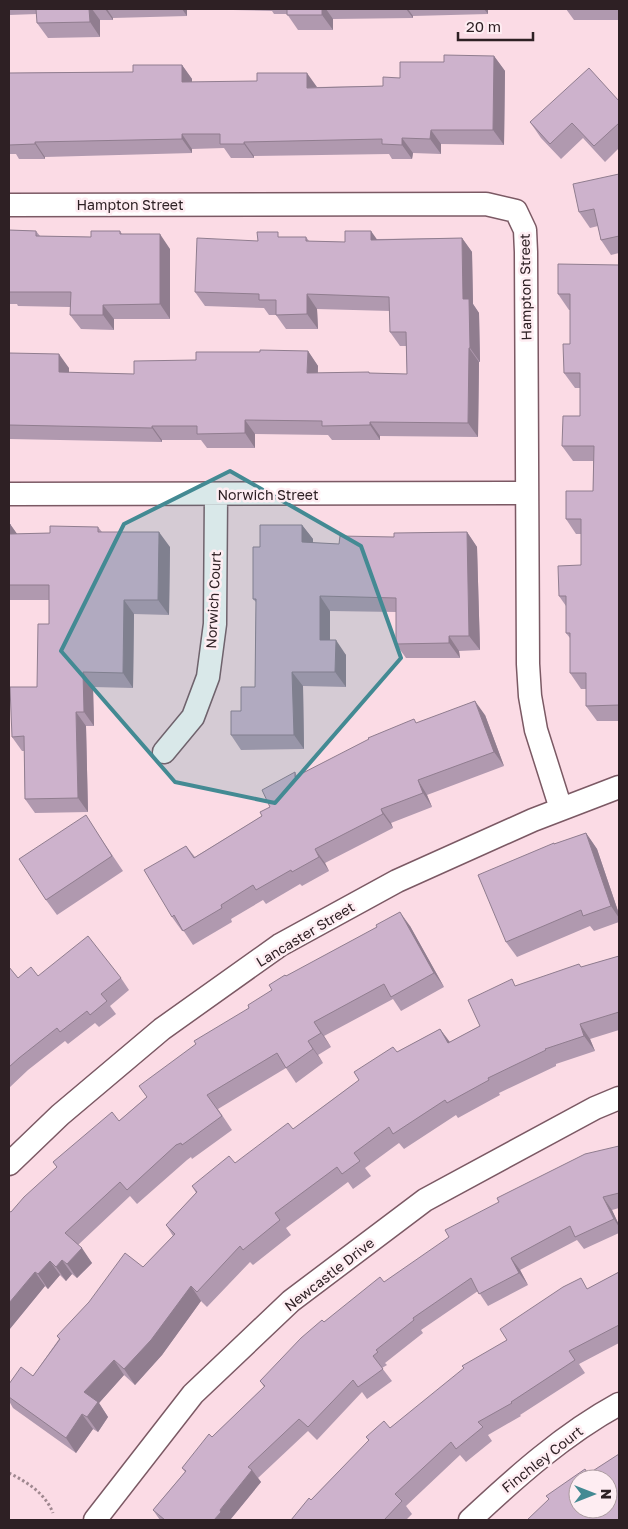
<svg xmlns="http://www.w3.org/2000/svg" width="628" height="1529" font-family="'Golos Text',sans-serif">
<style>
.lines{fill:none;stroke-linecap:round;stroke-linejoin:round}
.minor-casing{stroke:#7b5964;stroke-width:25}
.path{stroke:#a08890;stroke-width:3;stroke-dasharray:2.5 2.5;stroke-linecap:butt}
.minor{stroke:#fff;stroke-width:22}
.wall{fill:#b099af}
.shaded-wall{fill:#907d8f}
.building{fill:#cdb2cc;stroke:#907d8f;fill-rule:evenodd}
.marked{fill:#438a93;fill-opacity:0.2;stroke:#438a93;stroke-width:4;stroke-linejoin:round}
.labels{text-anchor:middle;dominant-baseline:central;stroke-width:5;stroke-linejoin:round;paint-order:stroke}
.street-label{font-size:14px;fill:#2e2024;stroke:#feedf2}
</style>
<rect width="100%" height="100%" fill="#fbdbe5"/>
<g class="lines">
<g class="minor-casing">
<path id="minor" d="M9 205 486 204 516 211 525 230 526 252 528 664 530 696 536 730 561 809
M9 494 527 493
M164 752 193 717 208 677 215 624 216 494
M9 1164 60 1115 162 1029 280 945 397 881 533 820 619 787
M95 1520 193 1394 291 1301 425 1200 595 1108 619 1098
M470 1520C516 1477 564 1434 619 1404"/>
</g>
<path class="path" d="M9 1473C27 1482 45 1493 53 1513"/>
<use href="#minor" class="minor"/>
</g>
<path class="wall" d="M9 9H542L488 10V14L413 16V18L333 19V30H298L287 14H274L272 11 187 9V16L113 18V20H100V37L48 38 37 23V14L9 15Z
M566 9H619V20H574Z
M494 56 505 71 504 145 441 144V154L413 153 412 159H392L389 154 254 156V158H231L224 148 192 149V153L45 157V159H19L16 154H9V73L133 72 182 65 192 79V82L317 87 383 86 400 78 444 62Z
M619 101V148L605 162 583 138 561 159 541 138 530 122Z
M619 174V253L611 255 601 240 598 226 590 228 579 212Z
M9 230 36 231 40 236 91 237 120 231 122 234 170 249V319H114V330L81 329 70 315V307L18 306 17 304H9Z
M282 237H306L309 241 345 242 377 239 462 238 472 252 473 304 479 313 480 362H479L478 437 380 436V440H332L328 435 255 434V448H207L201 440H162V442L9 439V353L69 368V373L134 374 196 360 308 351 318 366V373L407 374 406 346H400L390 332V311L317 309 318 329H286L276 315H269L264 308 205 306 195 292 258 241Z
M619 265V721H597L586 706V689H581L570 673V638L566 633V606L559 596 581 565V534H576L566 519 593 491V461H573L562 446 580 416V388H575L564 373 570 344V310H569L558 294Z
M9 524H10L17 534 50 533 98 527 102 532 170 547 169 615 134 614 133 688 93 687 94 726H86L88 812 35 813 25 799 24 751H22L12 737 37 687 49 624V600H9Z
M302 525 313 539V543L339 544 394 537 467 532 477 547 480 650 459 651 460 658H406L396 644V612L330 611V640L346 655V687L303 686 304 749 241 750 231 735 241 711 255 687 256 602 253 599 260 547Z
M485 715 504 766 427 795 432 807 391 823 393 828 325 863 329 871 302 886 300 884 266 904 263 900 231 919 232 922 193 945 183 930 182 931 172 917 186 846 195 857 262 816 270 807 295 772 297 776 417 723Z
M96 831 123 871 57 915 46 900Z
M586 833 597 849 619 914V922L594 931 590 926 517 957 506 942 555 844Z
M410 926 444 987 401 1011 393 999 324 1036 331 1047 318 1055 323 1063 296 1083 286 1068 218 1109 232 1130 192 1159 191 1157 187 1160 137 1204 130 1196 78 1245 92 1263 77 1278 72 1274 66 1281 60 1275 48 1289 45 1286 9 1330 11 1212 57 1167 53 1162 119 1121 249 1008 272 990 286 976Z
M619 956V1030L590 1039 595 1051 556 1064V1066L499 1093 500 1095 458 1118 456 1115 404 1149 399 1143 365 1168 371 1176 353 1189 348 1182 286 1228 291 1235 253 1265 250 1262 207 1307 201 1301 162 1355 135 1385 124 1375 99 1403 108 1417 98 1432 93 1429 76 1453 13 1408 9 1401V1384L33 1376 59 1339 57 1336 143 1267 173 1236 166 1225 196 1193 192 1186 235 1163 293 1129 397 1052 440 1029 450 1042 480 1026 516 986Z
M9 967 18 978 38 976 121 978 129 990 110 1006 116 1014 99 1027 95 1023 68 1044 65 1041 28 1070 9 1088Z
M619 1146V1208L612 1210 619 1225V1233L584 1249 577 1240 520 1270 528 1285 488 1306 478 1291 421 1330 423 1333 385 1363 387 1365 382 1368 392 1381 367 1399 362 1392 317 1440 308 1431 258 1478 261 1482 230 1520H160L153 1510 185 1472 182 1468 212 1437 264 1387 260 1381 324 1322 384 1282Z
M619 1272V1343L579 1364 585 1373 520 1415 521 1416 488 1435 492 1441 466 1462 460 1455 406 1506 412 1514 406 1520H291L369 1441 366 1437 390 1428 507 1340 588 1289Z"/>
<path class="shaded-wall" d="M89 9H92L100 20V37L90 22Z
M105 9H107L113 18V20Z
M182 9H187V16Z
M322 9H326L333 19V30L322 15Z
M406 9H408L413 16V18Z
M484 9H487L488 10V14Z
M494 56 505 71 504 145 493 130Z
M182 65 192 79V97L182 82Z
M307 73 317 87 307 88Z
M431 130 441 144V154L430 139Z
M182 134 192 149V153L182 139Z
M402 138 413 153 412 159 402 145Z
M35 142 45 157V159L35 144Z
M244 142 254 156V158L244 144Z
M371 231 381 245 371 240Z
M160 234 170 249V319L160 304Z
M462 238 472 252 473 304 479 313 480 362 470 348 463 299Z
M307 294 317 309 318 329 307 314Z
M103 305 114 319V330L103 315Z
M469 348 479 362 478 437 468 423Z
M308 351 318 366 317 388 307 373Z
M59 354 69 368V387L59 372Z
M245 420 255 434V448L245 433Z
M370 422 380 436V440L370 425Z
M152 426 162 440V442L152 428Z
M10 524 20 538 10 534Z
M302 525 313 539V557L302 542Z
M159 532 170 547 169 615 158 600Z
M467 532 477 547 480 650 469 636Z
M320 596 330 611V655L320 640Z
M124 600 134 614 133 688 123 673Z
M449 636 459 651 460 658 449 643Z
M336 640 346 655V687L335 672Z
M83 672 93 687 94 726 84 712Z
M292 672 303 686 304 749 294 735Z
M475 701 485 715 504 766 494 752Z
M76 712 86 726 88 812 78 798Z
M418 780 427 795 432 807 423 793Z
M381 809 391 823 393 828 383 814Z
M586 833 597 849 619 914V918L611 906Z
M315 849 325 863 329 871 319 857Z
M400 912 410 926 444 987 434 973Z
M314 1022 324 1036 331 1047 321 1033Z
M580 1024 590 1039 595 1051 584 1036Z
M440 1029 451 1044 448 1043Z
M308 1041 318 1055 323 1063 313 1049Z
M603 1197 612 1210 619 1225V1227L614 1219Z
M82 1248 92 1263 77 1278 67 1264Z
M511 1258 520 1270 528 1285 519 1273Z
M62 1260 72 1274 66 1281 56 1267Z
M50 1261 60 1275 48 1289 38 1274Z
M35 1272 45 1286 9 1330V1303Z
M191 1286 201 1301 162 1355 135 1385 124 1369Z
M114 1360 124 1375 99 1403 108 1417 98 1432 87 1417 84 1392Z
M82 1414 93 1429 76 1453 66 1438Z
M252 1470 261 1482 230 1520H214L220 1510Z"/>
<path class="building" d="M36 9H89L90 22 37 23Z
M287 9H322V15H287Z
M444 55 494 56 493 130H431L430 139 402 138V145L382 144V139L244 142V144H220V134H182V139L35 142V144L9 145V73L133 72V65H182V82L257 81V73H307V88L383 86V77L400 78V62H444Z
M589 68 619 101V123L594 146 572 123 550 144 530 122Z
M619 174V236L601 240 594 209 579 212 573 184Z
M9 230 36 231V236L91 237V231H120V234H160V304L103 305V315H70L71 292H9Z
M345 231H371V240L462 238 463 299H469L470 348H469L468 423 370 422V425L322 426V421L245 420V433L197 434V426H152V428L9 425V353L59 354V372L134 374V361L196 360V352H260V350L308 351 307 373 369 372V373L407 374 406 332H390L389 297 307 294V314L276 315V300H259V294L195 292 197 238 258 241 257 232H278V237H306V241L345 242Z
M558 264 619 265V705L586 706V673H570V633H566V596H559L558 566 581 565V519H566V491H593L594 446H562L563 416H580V373H564L563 344H570V294H558Z
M9 524H10V534L50 533V526L98 527V532H159L158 600H124L123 673 83 672 84 712H76L78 798 25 799 24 736 12 737 10 687H37L38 624H49V585H9Z
M260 525H302V542L339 544 340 536 394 537V533L467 532 469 636H449V643L396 644V598L320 596V640H336L335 672H292L294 735H231V711H241V687H255L256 599H253V547H260Z
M475 701 494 752 418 780 423 793 381 809 383 814 315 849 319 857 292 872 291 870 256 890 253 885 221 905 222 908 183 931 174 915 172 917 144 870 186 846 194 858 262 816 260 812 270 807 262 790 295 772V777L369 739 368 738 414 719 416 723Z
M86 815 112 856 46 900 19 859Z
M586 833 611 906 583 916 581 910 506 942 478 875 554 843V844Z
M400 912 434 973 391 997 384 984 314 1022 321 1033 308 1041 313 1049 286 1068 277 1053 207 1095 222 1116 182 1145 181 1143 176 1145 127 1190 120 1182 65 1233 82 1248 67 1264 62 1260 56 1267 50 1261 38 1274 35 1272 9 1303V1211L11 1212 24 1197 57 1167 53 1162 112 1112 119 1121 147 1097 139 1086 196 1044 194 1041 249 1008 248 1005 272 990 269 985 285 975 286 976 377 927 376 925Z
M88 936 121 978 101 994 107 1001 90 1015 87 1011 60 1032 57 1028 19 1058 9 1067V967L18 978 31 967 38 976Z
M619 956V1012L580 1024 584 1036 545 1049 546 1050 488 1078 489 1080 447 1103 445 1100 393 1134 389 1127 354 1153 360 1161 342 1174 337 1167 275 1213 280 1220 243 1250 240 1246 197 1292 191 1286 151 1340 124 1369 114 1360 84 1392 98 1402 87 1417 82 1414 66 1438 9 1397V1384L21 1367 33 1376 60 1339 57 1336 89 1302 125 1253 143 1267 175 1234 166 1225 197 1192 192 1186 229 1156 235 1163 288 1123 293 1129 359 1080 354 1072 393 1047 397 1052 440 1029 448 1043 480 1026 468 1000 512 979 515 986 579 964 581 967Z
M619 1146V1193L603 1197 614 1219 575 1237 570 1226 511 1258 519 1273 479 1294 471 1278 413 1318 414 1320 376 1350 378 1352 373 1356 383 1369 358 1387 353 1380 308 1427 299 1419 248 1467 252 1470 220 1510 221 1512 214 1520H165L153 1510 186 1471 182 1468 209 1434 212 1437 265 1386 260 1381 301 1338 322 1320 324 1322 380 1277 384 1282 449 1237 445 1230 499 1202 497 1198 585 1154Z
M619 1272V1325L569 1351 575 1360 511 1402 512 1403 478 1422 483 1427 456 1449 451 1442 395 1494 402 1501 384 1520H291L309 1498 311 1500 369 1440 366 1437 384 1421 390 1428 464 1368 462 1366 507 1340 500 1329 563 1287 581 1278 587 1289Z
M619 1454V1520H527L549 1499 546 1496 585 1469 588 1474ZM578 1479H608V1509H578Z"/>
<path class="marked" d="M230 471 361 546 401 658 275 803 175 782 61 651 124 524Z"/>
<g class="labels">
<g class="street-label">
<text x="130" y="204">Hampton Street</text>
<text transform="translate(525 287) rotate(-91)">Hampton Street</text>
<text x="268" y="494">Norwich Street</text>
<text transform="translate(213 600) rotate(-87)">Norwich Court</text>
<text transform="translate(305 934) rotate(-31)">Lancaster Street</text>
<text transform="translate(329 1274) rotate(-38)">Newcastle Drive</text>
<text transform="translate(542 1459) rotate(-38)">Finchley Court</text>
</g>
</g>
<rect width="628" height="1529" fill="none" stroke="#2e2024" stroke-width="20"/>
<g transform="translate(593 1494) rotate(90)"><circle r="24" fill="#feedf2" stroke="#ab9ba0"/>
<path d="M0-4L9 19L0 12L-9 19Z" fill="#438a93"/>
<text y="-8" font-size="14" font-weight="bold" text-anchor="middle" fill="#2e2024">N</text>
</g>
<path d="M458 32v8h75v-8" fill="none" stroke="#2e2024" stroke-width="2.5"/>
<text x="466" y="32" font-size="15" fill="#2e2024" stroke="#feedf2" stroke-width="4" paint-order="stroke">20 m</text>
</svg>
